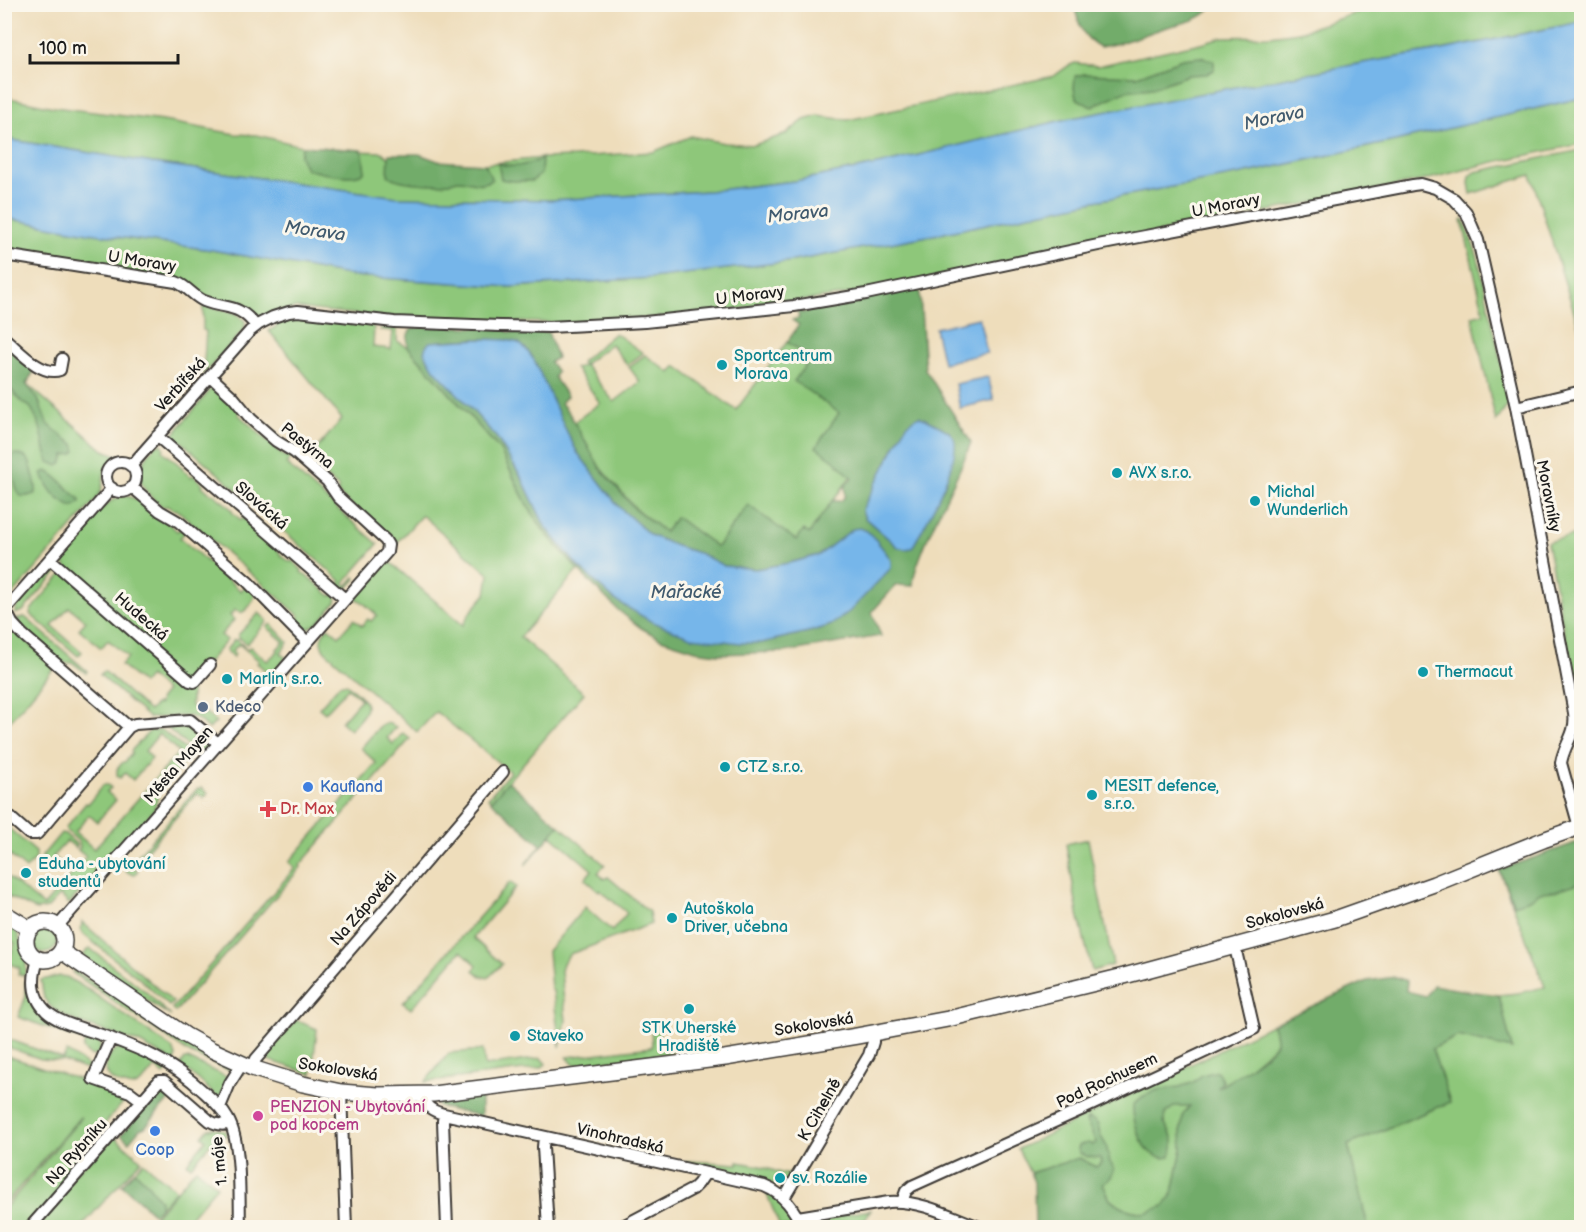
<svg xmlns="http://www.w3.org/2000/svg" width="1586" height="1232" font-family="'Balsamiq Sans',sans-serif">
<style>
.green{fill:#8ec77a;stroke:#55724b;stroke-width:1.5}
.forest{fill:#72ac6a;stroke:#476443;stroke-width:1.5;fill-rule:evenodd}
.water{fill:#76b6ea;stroke:#496983;stroke-width:1.5}
.lines{fill:none;stroke-linecap:round;stroke-linejoin:round}
.street-casing{stroke:#3c3934;stroke-width:14}
.secondary-casing{stroke:#3c3934;stroke-width:18}
.street{stroke:#fff;stroke-width:10}
.secondary{stroke:#fff;stroke-width:15}
.culture-dot{fill:#0f9aa8;stroke:#fbf7ec;stroke-width:2}
.service-dot{fill:#5c6f8a;stroke:#fbf7ec;stroke-width:2}
.shop-dot{fill:#3f7fe0;stroke:#fbf7ec;stroke-width:2}
.health-dot{fill:#e0444e;stroke:#fbf7ec;stroke-width:2}
.hotel-dot{fill:#d1479c;stroke:#fbf7ec;stroke-width:2}
.labels{text-anchor:middle;dominant-baseline:central;stroke-width:6;stroke-linejoin:round;paint-order:stroke}
.street-label{font-size:16px;fill:#1c1c1c;stroke:#fbf7ec}
.culture-label{font-size:16px;fill:#0d838f;stroke:#fbf7ec;text-anchor:start}
.service-label{font-size:16px;fill:#4e5e75;stroke:#fbf7ec;text-anchor:start}
.shop-label{font-size:16px;fill:#366cbe;stroke:#fbf7ec;text-anchor:start}
.health-label{font-size:16px;fill:#be3a42;stroke:#fbf7ec;text-anchor:start}
.hotel-label{font-size:16px;fill:#b23c85;stroke:#fbf7ec;text-anchor:start}
.water-label{font-size:18px;font-style:italic;fill:#405a6e;stroke:#fbf7ec}
</style>
<rect width="100%" height="100%" fill="#fbf7ec"/>
<filter id="ink" filterUnits="userSpaceOnUse"><feTurbulence type="fractalNoise" baseFrequency=".0167" numOctaves="2"/><feDisplacementMap in="SourceGraphic" scale="12" xChannelSelector="R" yChannelSelector="G"/><feConvolveMatrix kernelMatrix="1 2 1 2 8 2 1 2 1" color-interpolation-filters="sRGB"/></filter>
<filter id="wash" filterUnits="userSpaceOnUse"><feTurbulence type="fractalNoise" baseFrequency=".008" numOctaves="4" result="noise"/><feDisplacementMap in="SourceGraphic" scale="24" xChannelSelector="R" yChannelSelector="G"/><feGaussianBlur stdDeviation="1.35" result="paint"/><feColorMatrix in="noise" values="0 0 0 0 0 0 0 0 0 0 0 0 0 0 0 0 0 1.4 0 .05"/><feComposite in="paint" operator="in"/></filter>
<g filter="url(#wash)">
<rect width="100%" height="100%" fill="#edb"/>
<path class="green" d="M1380 5H1581V22L1441 50 1368 62 1067 119 882 164 795 181 709 191 551 200 396 197 153 163 5 139 4 97 54 107 163 121 235 134 257 135 302 146 301 155 353 151 382 152 404 171 481 173 485 164 542 158 574 157 653 152 691 136 724 143 754 145 786 134 804 120 818 116 848 120 1054 76 1068 66 1075 63 1098 66 1205 42 1221 37 1270 36 1299 32Z
M1581 98V144L1490 163 1425 180 851 294 697 315 572 323 412 320 296 308 259 317 244 308 209 299 184 282 5 253V218L88 233 212 250 353 276 510 287 651 278 793 261 944 233 1095 201 1242 174 1395 141Z
M1581 150H1582L1581 334 1531 175 1471 194 1469 183 1470 176 1475 172Z
M1464 219 1478 258 1510 402 1496 422 1472 316 1484 313 1462 220Z
M206 306 236 313 245 321V326L243 331 203 375 206 331 203 330V307Z
M299 314 370 324 374 328 373 347 391 349 393 331 380 330 383 327 397 328V341L408 347 500 450 527 505 544 531 578 570 520 637 584 693 491 801 488 798 510 772 436 712 417 732 325 651C318 642 321 635 328 627L339 636 354 619 362 626 368 619 371 621 377 615 361 601 353 597 382 564 391 563 463 625 469 614 486 594 489 574 422 515 395 545 340 495 337 492 339 488 307 460 342 419 269 331 277 326V321Z
M615 333 643 353 627 365 611 344 583 365H585L614 402 640 382 629 367 645 355 671 373 676 366 736 410 787 342 820 364 840 413 835 460 851 476 809 534 796 541 747 506 717 547 676 517 665 532 636 509 601 469 574 422 600 403 575 368 583 366 581 362Z
M5 345 34 371 27 384 102 449 123 458C101 463 106 470 102 487 101 492 98 497 95 501L5 604Z
M215 384 219 387 217 391 240 411 238 414 285 457 290 452 293 455 286 464 378 544 344 583 347 586 355 577 356 579 346 590 344 591 337 586 341 581 176 437 171 442 168 441Z
M162 444 164 448 163 451 183 468 182 469 191 477 193 475 203 484 202 486 211 494 212 493 226 504 232 510V512L241 520 243 518 253 527 252 529 261 537 262 536 275 546 281 555 290 562 292 561 302 570 301 572 310 579H311L331 596 334 594 337 599 336 602 317 624 307 629 298 627 294 623 300 616 294 611 176 509 173 510 167 506 163 507C136 487 132 471 156 445Z
M124 496C144 497 162 518 177 531L181 529 185 532 180 538 241 591 246 585 255 594C254 602 247 611 240 613L235 610 230 615 234 620 221 635 227 640 187 687 191 691V706L202 715 205 712 216 722 209 729 197 719 189 716 149 718 100 675 104 671 149 711 156 704 158 705 160 701 159 700 166 691 149 676 143 684 121 665 128 657 108 640 101 648 79 629 86 621 69 607 52 626 82 652 78 656 30 614 31 610 67 568 61 560 62 553C77 536 102 499 124 496Z
M1581 534V724L1547 542Z
M50 569H53L58 571 23 611 15 614 17 605 46 572Z
M259 613 267 620V622L247 644 238 637V635Z
M25 617 87 671 86 673 73 663H63L27 632 16 619Z
M6 622 55 667 5 727 4 623Z
M271 624 288 642 281 653 286 658 273 673H268L257 663 259 662 258 660 239 644 232 651 235 654 233 657 226 650 234 640H237L247 649 250 647 267 661 278 651 277 649 284 642 267 627Z
M340 684H346L349 686C373 706 370 708 350 730L341 722 361 699 348 688 325 713 319 708Z
M388 723 396 727 387 738 393 744 403 733 410 739 300 865 301 867 297 872 175 1012 172 1008 177 1003 295 868 289 862 376 763 361 748 380 726Z
M187 724 209 742 208 748 200 757 165 726Z
M162 730 189 753V757L160 790 154 810 69 904 60 895 48 908 36 910 5 895 4 874 44 906 86 857 78 850 80 847 79 842 66 830V827L86 803 88 804 103 785H108L111 788 107 792 116 800 97 822 89 815 75 832 94 849 179 752 159 734 145 751 152 758 133 780 125 773 120 778 117 776V769L123 762H125L132 753 131 751 148 733 150 731Z
M202 788 208 793 204 798 197 793 133 866 138 871 135 874H131L125 870 197 789Z
M5 825 36 852V858L26 869 5 851Z
M559 825 605 865 598 873 604 879 608 877 649 912 651 924 570 954 563 963 561 971 566 1021 560 1047 553 991 551 989 548 951 585 907 612 931 627 913 600 890 599 891 585 879 592 870 551 835 526 864V863Z
M61 833 65 834 77 845 76 848 67 841 53 856 61 863 55 869 51 866 52 865 42 858V856Z
M1088 839 1113 965 1092 971 1078 914 1066 844Z
M1581 841V1227H1368L1348 1145 1450 1102 1432 1049 1458 1036 1512 1049 1499 995 1518 993 1545 987 1499 870Z
M510 882 516 887 473 938 502 964 488 978 481 976 474 970 477 965 461 951 411 1009 403 1003Z
M7 922 14 928 18 934 26 962V975H18L20 968 5 962V955L10 957 15 943 5 939 4 926Z
M82 922 173 1002 169 1006 141 980 84 935 81 930Z
M33 941a12 12 0 1 1 24 0a12 12 0 1 1-24 0Z
M91 949 145 991 171 1016 111 978 83 956 87 950Z
M73 970 235 1068 233 1072 191 1054 73 973Z
M60 976 67 977 90 991 173 1049 176 1056 174 1062 139 1043 77 1022 57 1012 49 1005 44 998 41 980Z
M25 981C36 1025 57 1025 96 1039 101 1043 101 1047 99 1053L93 1056 88 1054 83 1049 85 1041 18 1017 26 996Z
M296 1020 317 1029 312 1074 265 1059V1057Z
M1273 1024 1277 1040 1273 1047 1241 1074 1215 1089 1181 1129 1182 1149 1173 1193 1164 1207 1144 1213 1129 1210 1110 1200 1096 1167 1080 1158 1030 1173 1018 1149Z
M658 1025 661 1047 671 1046 672 1053 574 1065 567 1057 652 1047 651 1027Z
M11 1040 63 1059 66 1053 67 1052 91 1068 84 1069 63 1061 41 1059 10 1048 9 1045Z
M117 1049C134 1048 153 1062 168 1070L164 1075 155 1067C148 1075 142 1085 132 1087 126 1085 117 1084 112 1080 101 1071 107 1055 117 1049Z
M483 1050 485 1066 541 1058 546 1064 541 1068 425 1082 449 1053Z
M4 1055 127 1095 128 1097 65 1170 71 1177 115 1137 141 1160 81 1227H5V1208L81 1118 80 1117 5 1204Z
M185 1059H188L230 1078 220 1096 218 1098 199 1080 180 1066Z
M214 1128 226 1131V1135L211 1143 191 1166 187 1163 206 1140 202 1136 208 1129Z
M687 1161 738 1164V1162L760 1166 784 1174 791 1173 789 1175 791 1177C784 1184 779 1184 770 1184L687 1164Z
M143 1162 176 1190 154 1214 122 1185Z
M196 1168 217 1186 182 1227H146Z
M766 1192C780 1199 790 1214 797 1227H780Z
M871 1210 860 1227H809L807 1223 808 1220Z"/>
<path class="forest" d="M1074 5H1109L1118 11 1145 7 1148 5H1209V10C1197 22 1180 23 1164 28 1143 35 1122 44 1100 47 1081 37 1079 24 1074 5Z
M1200 57 1212 60 1214 62V70L1207 74 1188 75 1152 88 1125 91 1091 107 1076 98 1074 88 1075 76 1084 74 1137 76 1182 59Z
M302 146 362 150 365 171C355 182 319 172 306 169L300 156Z
M389 154H419L438 161 485 164 492 180C478 188 472 180 459 180 457 180 451 182 449 183 435 185 398 184 388 175Z
M542 158 541 174 532 181H512L501 179 498 163C512 169 526 165 540 160Z
M917 286 920 294 925 369 971 442C958 479 937 513 923 550 919 561 913 573 913 586L896 585 872 612 881 636 785 652 718 654 702 652 661 639 641 628 618 610 578 570 544 531 527 505 500 450 408 347C407 341 406 333 412 329 422 324 489 328 504 329L509 332H548L557 358 550 362 557 372 554 377 567 396 561 403 569 413 600 468 635 509 665 532 676 517 717 547 748 505 796 540 804 530 809 534 832 501H841L845 496V486L852 478 834 460 816 447 839 413 794 381 811 358 787 342 799 325 792 320 799 318 797 309H800L802 313 820 307ZM475 339 506 340 519 343 526 349 534 360 564 426 577 452 619 507 650 535 676 546 701 554 724 566 756 569 789 563 819 555 853 529 876 540 891 561 831 625 812 631 761 643 615 600 577 565 545 526 523 480 497 438 467 404 434 369 430 342ZM942 429 951 433 953 457 944 486 912 547H898L865 518 862 510 901 435Z
M4 345 34 371 26 384 38 399 47 423 63 437 74 444 76 451 73 454 65 455 63 462 58 466 49 462C42 448 45 436 37 420 34 416 34 411 30 407 28 405 24 404 22 402 15 396 13 389 5 385Z
M14 454C29 455 30 461 33 474 35 481 37 486 36 493 16 502 17 492 14 477 12 468 6 462 14 454Z
M47 471C61 478 68 491 80 499V503L72 507C57 501 47 488 42 473Z
M508 781 559 825 542 846 491 801Z
M1581 841V882L1555 891 1540 892 1534 897 1514 905 1499 870Z
M1395 977 1407 981 1406 991 1426 996 1433 985 1467 991 1499 995 1512 1049 1458 1036 1432 1049 1450 1102 1348 1145 1368 1227H1035L1034 1182 1030 1173 1079 1158 1096 1167 1101 1163 1100 1158 1088 1157 1079 1153 1078 1148 1080 1145 1088 1143 1093 1145 1096 1142 1086 1121 1088 1118 1095 1121 1098 1125 1100 1135 1106 1145 1110 1162 1114 1169C1112 1177 1110 1180 1103 1183L1110 1200 1129 1210 1144 1213 1164 1206 1173 1193 1182 1149 1181 1129 1183 1114 1190 1106H1175L1166 1113 1164 1122C1172 1135 1177 1142 1170 1157 1145 1163 1132 1125 1133 1105L1142 1097 1157 1090 1179 1087 1192 1083 1202 1075 1217 1071 1223 1081 1218 1088C1229 1081 1272 1054 1276 1043 1277 1037 1274 1030 1273 1024L1367 981Z
M164 1089 170 1091 173 1095 145 1127 140 1129 129 1142 121 1135 160 1090Z
M481 1095V1116L439 1107 437 1104 440 1099Z
M135 1171 147 1183 160 1200V1208L154 1214 122 1185Z"/>
<path class="water" d="M1581 22V98L1395 141 1242 174 1095 201 944 233 793 261 651 278 510 287 353 276 212 250 88 233 5 218V139L153 163 397 197 551 200 709 191 795 181 882 164 1067 119 1368 62 1442 50Z
M979 318 987 353 943 363 935 328Z
M481 339 506 340 519 343 526 349 534 360 564 426 577 452 619 507 650 535 676 546 701 554 724 566 756 569 789 563 819 555 853 529 860 528 867 531 876 540 887 554 891 561V568L850 611 831 625 812 631 761 643H740L691 637 652 622 615 600 577 565 545 526 523 480 497 438 467 404 434 369 424 352 426 346 430 342Z
M988 377 994 400 960 408 955 384Z
M919 416C927 420 948 429 952 435 967 451 922 531 912 548L905 549 898 547 865 518 862 510 906 426 913 419Z"/>
</g>
<g filter="url(#ink)">
<g class="lines">
<g class="street-casing">
<path id="street" d="M4 255 176 282C187 286 194 297 204 301 228 310 238 303 256 326
M4 338C18 349 41 377 60 370L62 359
M1516 407 1582 391
M157 436 345 599
M106 477a15 15 0 1 1 30 0a15 15 0 1 1-30 0Z
M131 466 250 331 259 324 273 317 289 312 298 311 394 322 500 326 549 327 645 322 794 306 866 294 1103 244 1413 185 1421 184 1435 188 1454 199 1466 212 1478 240 1516 407 1574 713C1577 734 1564 744 1561 763L1579 827
M132 487 160 511 179 522 248 582 307 642
M50 559 190 681 194 682 196 681 210 665
M4 611 112 488
M6 611 12 623 22 634 129 727
M4 812 29 834H37L129 727 135 724 190 720 218 743
M57 927 387 552 388 545 385 540 338 497 327 481 294 452 276 441 251 419 233 397 210 376
M38 960C32 978 31 996 46 1011 59 1023 79 1027 96 1033 139 1048 170 1060 204 1092 213 1100 222 1108 228 1119 242 1143 239 1198 240 1228
M111 1038 93 1079 130 1092 142 1101
M252 1068 256 1059 503 772
M341 1092 346 1228
M421 1095C426 1107 432 1111 444 1114L764 1186C784 1194 794 1209 803 1228
M220 1107 230 1083 242 1064
M444 1114 443 1121 447 1228
M544 1137 543 1147 548 1228
M784 1198 869 1055 873 1042V1033
M902 1202 906 1191 912 1186 1083 1109 1254 1029 1235 947
M798 1217 889 1202C921 1200 952 1217 982 1228
M33 1224 159 1081H164L210 1121C217 1125 223 1126 230 1123
M619 1228 693 1189 698 1184 705 1174"/>
</g>
<g class="secondary-casing">
<path id="secondary" d="M4 913 30 929
M26 941a19 19 0 1 1 38 0a19 19 0 1 1-38 0Z
M61 951 185 1035 212 1050 252 1068 303 1084 341 1092 378 1095 433 1094 725 1058 857 1036 948 1019 1124 976 1335 919 1434 884 1543 840 1582 826"/>
</g>
<use href="#street" class="street"/>
<use href="#secondary" class="secondary"/>
</g>
</g>
<g class="culture-dot">
<circle cx="722" cy="365" r="6"/>
<circle cx="1117" cy="473" r="6"/>
<circle cx="1255" cy="501" r="6"/>
<circle cx="1423" cy="672" r="6"/>
<circle cx="227" cy="679" r="6"/>
<circle cx="725" cy="767" r="6"/>
<circle cx="1092" cy="795" r="6"/>
<circle cx="26" cy="873" r="6"/>
<circle cx="672" cy="918" r="6"/>
<circle cx="689" cy="1009" r="6"/>
<circle cx="515" cy="1036" r="6"/>
<circle cx="780" cy="1178" r="6"/>
</g>
<circle class="service-dot" cx="203" cy="707" r="6"/>
<g class="shop-dot">
<circle cx="308" cy="787" r="6"/>
<circle cx="155" cy="1131" r="6"/>
</g>
<path class="health-dot" d="M265 800h6v6h6v6h-6v6h-6v-6h-6v-6h6z"/>
<circle class="hotel-dot" cx="258" cy="1116" r="6"/>
<g class="labels">
<g class="street-label">
<text transform="translate(1226 206) rotate(-11)">U Moravy</text>
<text transform="translate(142 262) rotate(9)">U Moravy</text>
<text transform="translate(750 296) rotate(-7)">U Moravy</text>
<text transform="translate(181 385) rotate(-48)">Verbířská</text>
<text transform="translate(307 446) rotate(39)">Pastýrna</text>
<text transform="translate(1548 496) rotate(79)">Moravníky</text>
<text transform="translate(261 506) rotate(41)">Slovácká</text>
<text transform="translate(141 617) rotate(41)">Hudecká</text>
<text transform="translate(179 765) rotate(-49)">Města Mayen</text>
<text transform="translate(364 909) rotate(-49)">Na Zápovědi</text>
<text transform="translate(1285 914) rotate(-15)">Sokolovská</text>
<text transform="translate(814 1025) rotate(-9)">Sokolovská</text>
<text transform="translate(338 1070) rotate(9)">Sokolovská</text>
<text transform="translate(1107 1081) rotate(-25)">Pod Rochusem</text>
<text transform="translate(820 1110) rotate(-60)">K Cihelně</text>
<text transform="translate(620 1139) rotate(13)">Vinohradská</text>
<text transform="translate(77 1152) rotate(-48)">Na Rybníku</text>
<text transform="translate(220 1161) rotate(-96)">1. máje</text>
</g>
<g class="culture-label">
<text x="734" y="356">Sportcentrum<tspan x="734" dy="18">Morava</tspan></text>
<text x="1129" y="473">AVX s.r.o.</text>
<text x="1267" y="492">Michal<tspan x="1267" dy="18">Wunderlich</tspan></text>
<text x="1435" y="672">Thermacut</text>
<text x="239" y="679">Marlin, s.r.o.</text>
<text x="737" y="767">CTZ s.r.o.</text>
<text x="1104" y="786">MESIT defence,<tspan x="1104" dy="18">s.r.o.</tspan></text>
<text x="38" y="864">Eduha - ubytování<tspan x="38" dy="18">studentů</tspan></text>
<text x="684" y="909">Autoškola<tspan x="684" dy="18">Driver, učebna</tspan></text>
<text x="689" y="1028" text-anchor="middle">STK Uherské<tspan x="689" dy="18">Hradiště</tspan></text>
<text x="527" y="1036">Staveko</text>
<text x="792" y="1178">sv. Rozálie</text>
</g>
<g class="service-label">
<text x="215" y="707">Kdeco</text>
</g>
<g class="shop-label">
<text x="320" y="787">Kaufland</text>
<text x="155" y="1150" text-anchor="middle">Coop</text>
</g>
<g class="health-label">
<text x="280" y="809">Dr. Max</text>
</g>
<g class="hotel-label">
<text x="270" y="1107">PENZION - Ubytování<tspan x="270" dy="18">pod kopcem</tspan></text>
</g>
<g class="water-label">
<text transform="translate(1274 118) rotate(-12)">Morava</text>
<text transform="translate(798 214) rotate(-6)">Morava</text>
<text transform="translate(315 231) rotate(8)">Morava</text>
<text x="686" y="592">Mařacké</text>
</g>
</g>
<rect width="1586" height="1232" fill="none" stroke="#fbf7ec" stroke-width="24"/>
<path d="M30 54v9h148v-9" fill="none" stroke="#1c1c1c" stroke-width="3"/>
<text x="39" y="54" font-size="18" fill="#1c1c1c" stroke="#fbf7ec" stroke-width="4.5" paint-order="stroke">100 m</text>
</svg>
